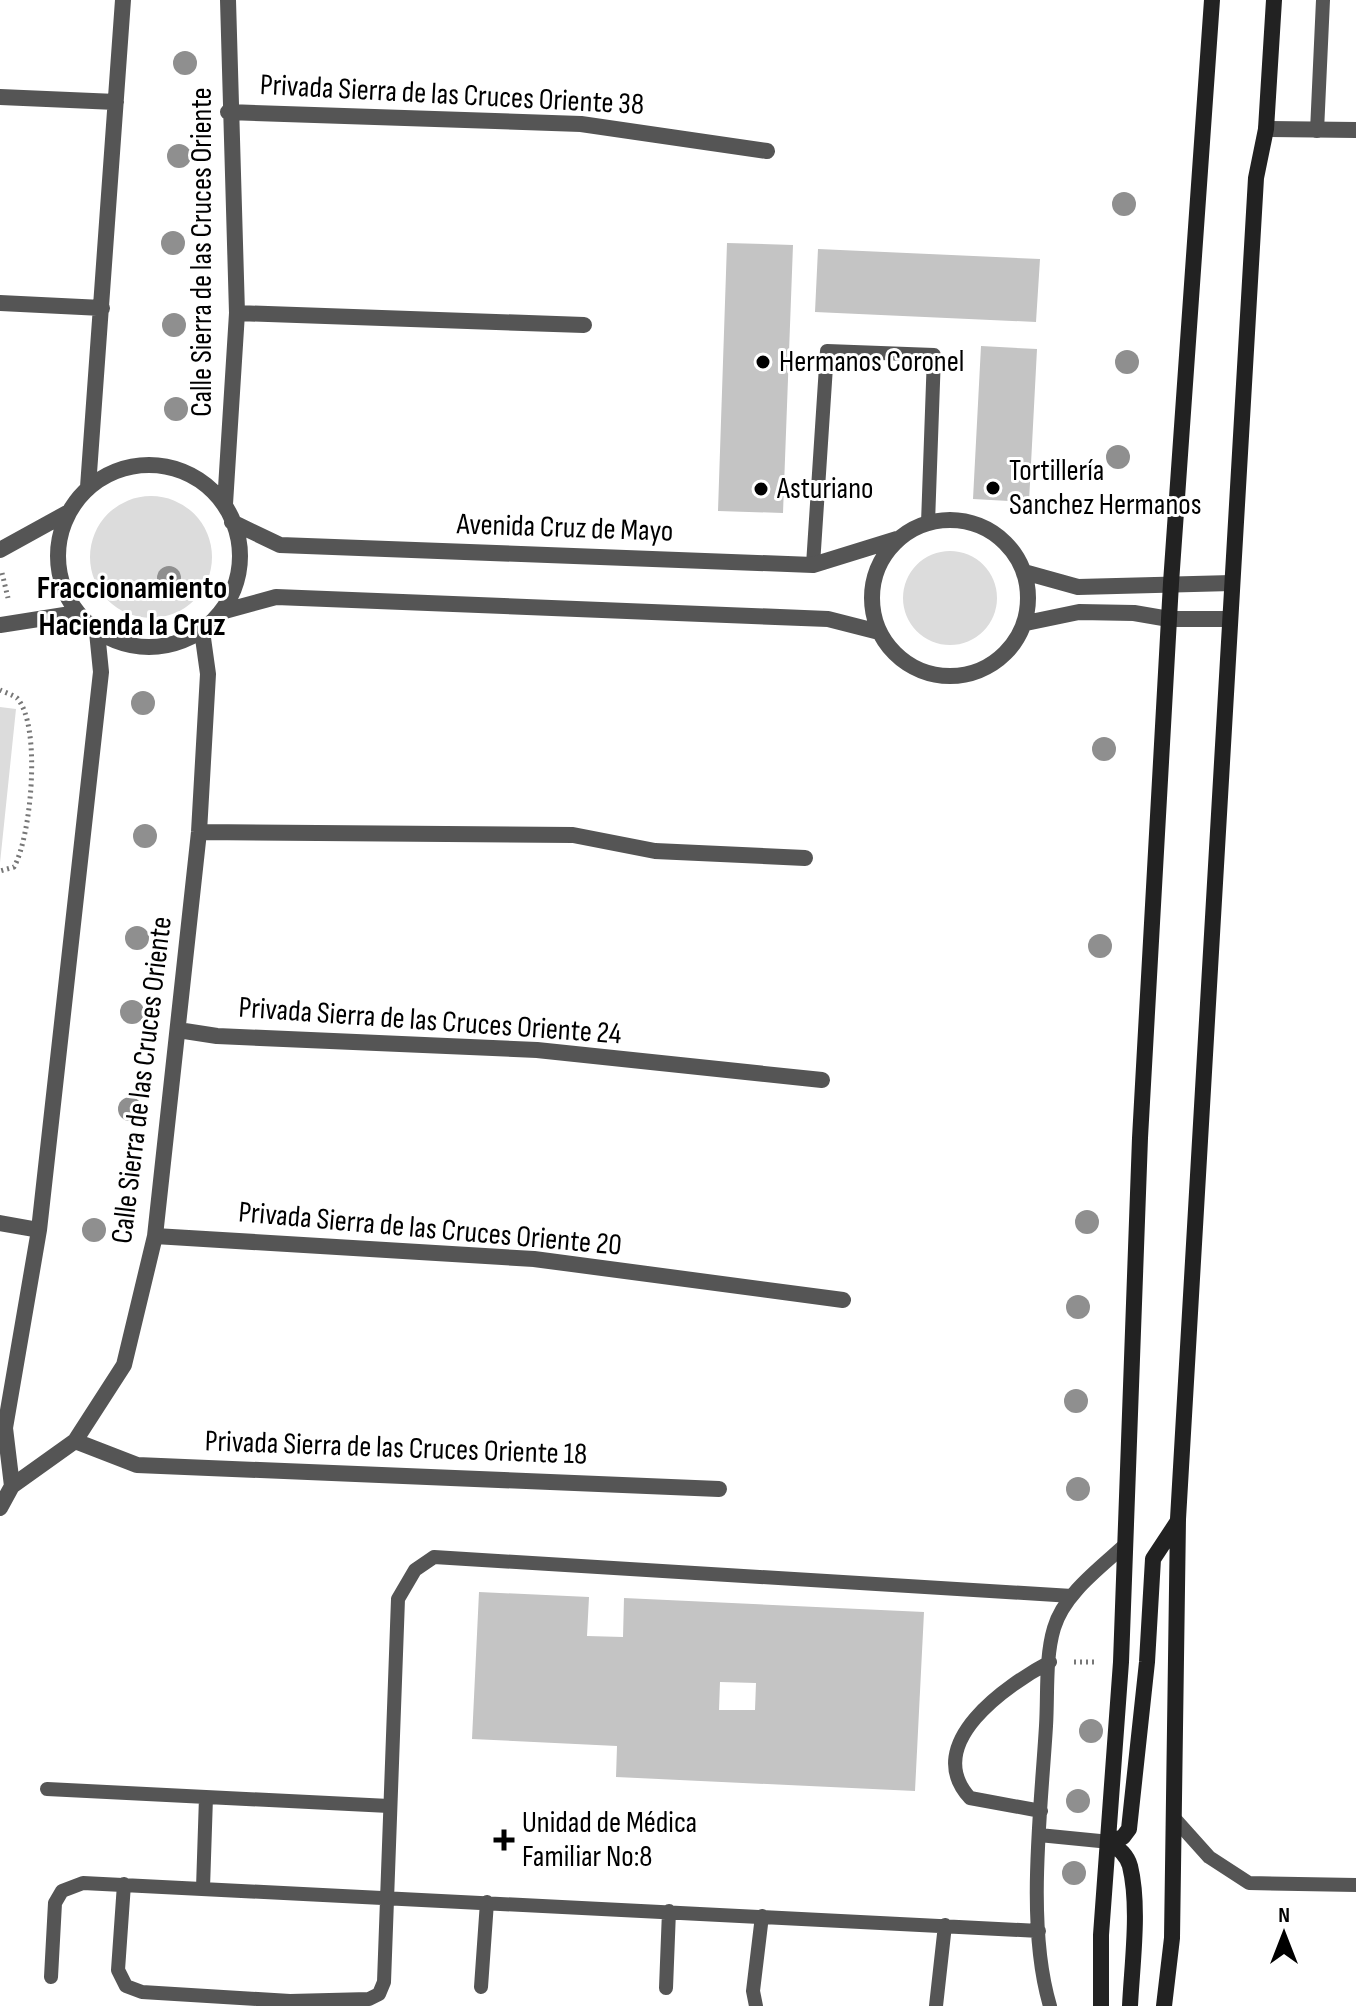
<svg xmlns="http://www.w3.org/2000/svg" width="1356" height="2006" font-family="'Sofia Sans Condensed',sans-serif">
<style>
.green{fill:#dcdcdc}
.building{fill:#c4c4c4;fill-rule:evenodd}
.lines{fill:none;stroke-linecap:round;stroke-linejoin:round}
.path{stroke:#777;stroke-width:5;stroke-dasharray:2 4;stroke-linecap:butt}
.service{stroke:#555;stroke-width:14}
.minor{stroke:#555;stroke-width:16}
.secondary{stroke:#222;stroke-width:16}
.tree{fill:#8f8f8f}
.poi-dot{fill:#000;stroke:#fff;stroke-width:3}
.labels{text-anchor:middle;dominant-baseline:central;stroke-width:6;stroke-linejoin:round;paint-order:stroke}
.street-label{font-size:30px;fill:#000;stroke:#fff}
.poi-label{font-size:30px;fill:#000;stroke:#fff;text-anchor:start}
.neighbourhood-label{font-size:32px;font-weight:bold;fill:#000;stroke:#fff}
</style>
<rect width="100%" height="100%" fill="#fff"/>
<path class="green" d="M90 557a61 61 0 1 1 122 0a61 61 0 1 1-122 0Z
M903 598a47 47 0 1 1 94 0a47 47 0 1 1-94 0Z
M0 707 16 709 0 863Z"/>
<path class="building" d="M727 243 793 245 783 513 718 511Z
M818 249 1040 259 1036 322 815 312Z
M981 346 1037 349 1029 502 973 499Z
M479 1592 589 1597 587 1636 623 1637 624 1598 924 1612 915 1791 616 1777 617 1746 472 1739ZM720 1682 756 1683 755 1710H719Z"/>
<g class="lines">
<path class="path" d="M2 573 8 598
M0 690C4 692 13 695 17 698 42 726 31 837 14 867L0 871
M1074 1662H1096"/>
<path class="service" d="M1317 131 1323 0
M813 565 827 351 934 355 928 523
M47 1789 389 1806
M1041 1811 970 1798C920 1744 1008 1684 1050 1662
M1174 1818 1209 1857 1249 1883 1356 1885
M1039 1835 1110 1842
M124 1884 118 1970 126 1986 142 1992 290 2001 369 1999 379 1994 384 1982 398 1599 415 1570 434 1557 1072 1596
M203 1888 206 1797
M51 1977 55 1903 62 1891 83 1883 1039 1931
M481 1987 487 1902
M666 1988 669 1911
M756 2006 753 1991 762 1916
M936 2006 945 1925
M1050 2006C1026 1926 1041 1810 1046 1726 1048 1695 1045 1658 1054 1628 1064 1594 1100 1568 1125 1545"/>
<path class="minor" d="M0 97 116 102
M228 112 581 124 767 151
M1266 129 1356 130
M0 303 102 308
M237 313 584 325
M58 556a91 91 0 1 1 182 0a91 91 0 1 1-182 0Z
M88 487 123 0
M225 504 237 313 228 0
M872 598a78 78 0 1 1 156 0a78 78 0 1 1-156 0Z
M232 522 280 545 813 565 897 539
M0 550 67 513
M1024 572 1078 587 1232 583
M221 612 276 597 828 619 879 632
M1026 623 1079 612 1134 613 1169 619H1230
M0 625 77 613
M199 832 573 835 655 851 805 858
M178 1030 217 1036 537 1050 822 1080
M0 1223 39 1230
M155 1236 534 1259 843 1300
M75 1441 137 1465 719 1489
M12 1486 5 1428 39 1230 101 672 97 632
M0 1508 12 1486 75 1441 124 1365 155 1236 199 832 208 674 202 631"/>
<path class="secondary" d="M1110 1842 1123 1837 1129 1829 1147 1662 1153 1559 1178 1521
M1110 1842C1119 1849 1127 1855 1130 1866 1140 1907 1132 1964 1130 2006
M1101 2006V1935L1121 1662 1140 1138 1171 583 1212 0
M1164 2006 1172 1938 1178 1519 1256 178 1266 129 1274 0"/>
</g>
<g class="tree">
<circle cx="185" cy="63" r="12"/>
<circle cx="179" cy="156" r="12"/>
<circle cx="1124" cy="204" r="12"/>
<circle cx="173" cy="243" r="12"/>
<circle cx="174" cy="325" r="12"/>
<circle cx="1127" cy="362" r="12"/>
<circle cx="176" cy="409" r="12"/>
<circle cx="1118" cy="457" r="12"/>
<circle cx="169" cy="578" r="12"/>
<circle cx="143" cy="703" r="12"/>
<circle cx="1104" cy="749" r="12"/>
<circle cx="145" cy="836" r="12"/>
<circle cx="137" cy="938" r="12"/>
<circle cx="1100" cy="946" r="12"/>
<circle cx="132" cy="1012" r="12"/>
<circle cx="130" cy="1109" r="12"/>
<circle cx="1087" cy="1222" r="12"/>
<circle cx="94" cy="1230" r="12"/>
<circle cx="1078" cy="1307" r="12"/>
<circle cx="1076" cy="1401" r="12"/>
<circle cx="1078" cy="1489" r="12"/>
<circle cx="1091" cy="1731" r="12"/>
<circle cx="1078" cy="1801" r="12"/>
<circle cx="1074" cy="1873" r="12"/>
</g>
<g class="poi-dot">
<circle cx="763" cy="362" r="8"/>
<circle cx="993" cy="488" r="8"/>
<circle cx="761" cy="489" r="8"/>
<path d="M500 1828h8v8h8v8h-8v8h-8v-8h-8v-8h8z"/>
</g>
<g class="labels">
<g class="street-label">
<text transform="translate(452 95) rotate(3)">Privada Sierra de las Cruces Oriente 38</text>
<text transform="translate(202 252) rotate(-90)">Calle Sierra de las Cruces Oriente</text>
<text transform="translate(565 528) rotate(2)">Avenida Cruz de Mayo</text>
<text transform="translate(430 1021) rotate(4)">Privada Sierra de las Cruces Oriente 24</text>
<text transform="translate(142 1080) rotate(-83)">Calle Sierra de las Cruces Oriente</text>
<text transform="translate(430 1229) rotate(5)">Privada Sierra de las Cruces Oriente 20</text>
<text transform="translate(396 1448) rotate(2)">Privada Sierra de las Cruces Oriente 18</text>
</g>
<g class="poi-label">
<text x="779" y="362">Hermanos Coronel</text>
<text x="1009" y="471">Tortillería<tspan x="1009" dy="34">Sanchez Hermanos</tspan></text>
<text x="777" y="489">Asturiano</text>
<text x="522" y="1823">Unidad de Médica<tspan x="522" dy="34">Familiar No:8</tspan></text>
</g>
<g class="neighbourhood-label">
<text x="132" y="588">Fraccionamiento<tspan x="132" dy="37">Hacienda la Cruz</tspan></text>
</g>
</g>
<g transform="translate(1284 1934)" stroke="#ffffff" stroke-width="6" paint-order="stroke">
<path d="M0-6L14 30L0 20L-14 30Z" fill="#000000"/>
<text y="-12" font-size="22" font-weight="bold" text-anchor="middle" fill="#000000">N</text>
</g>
</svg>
